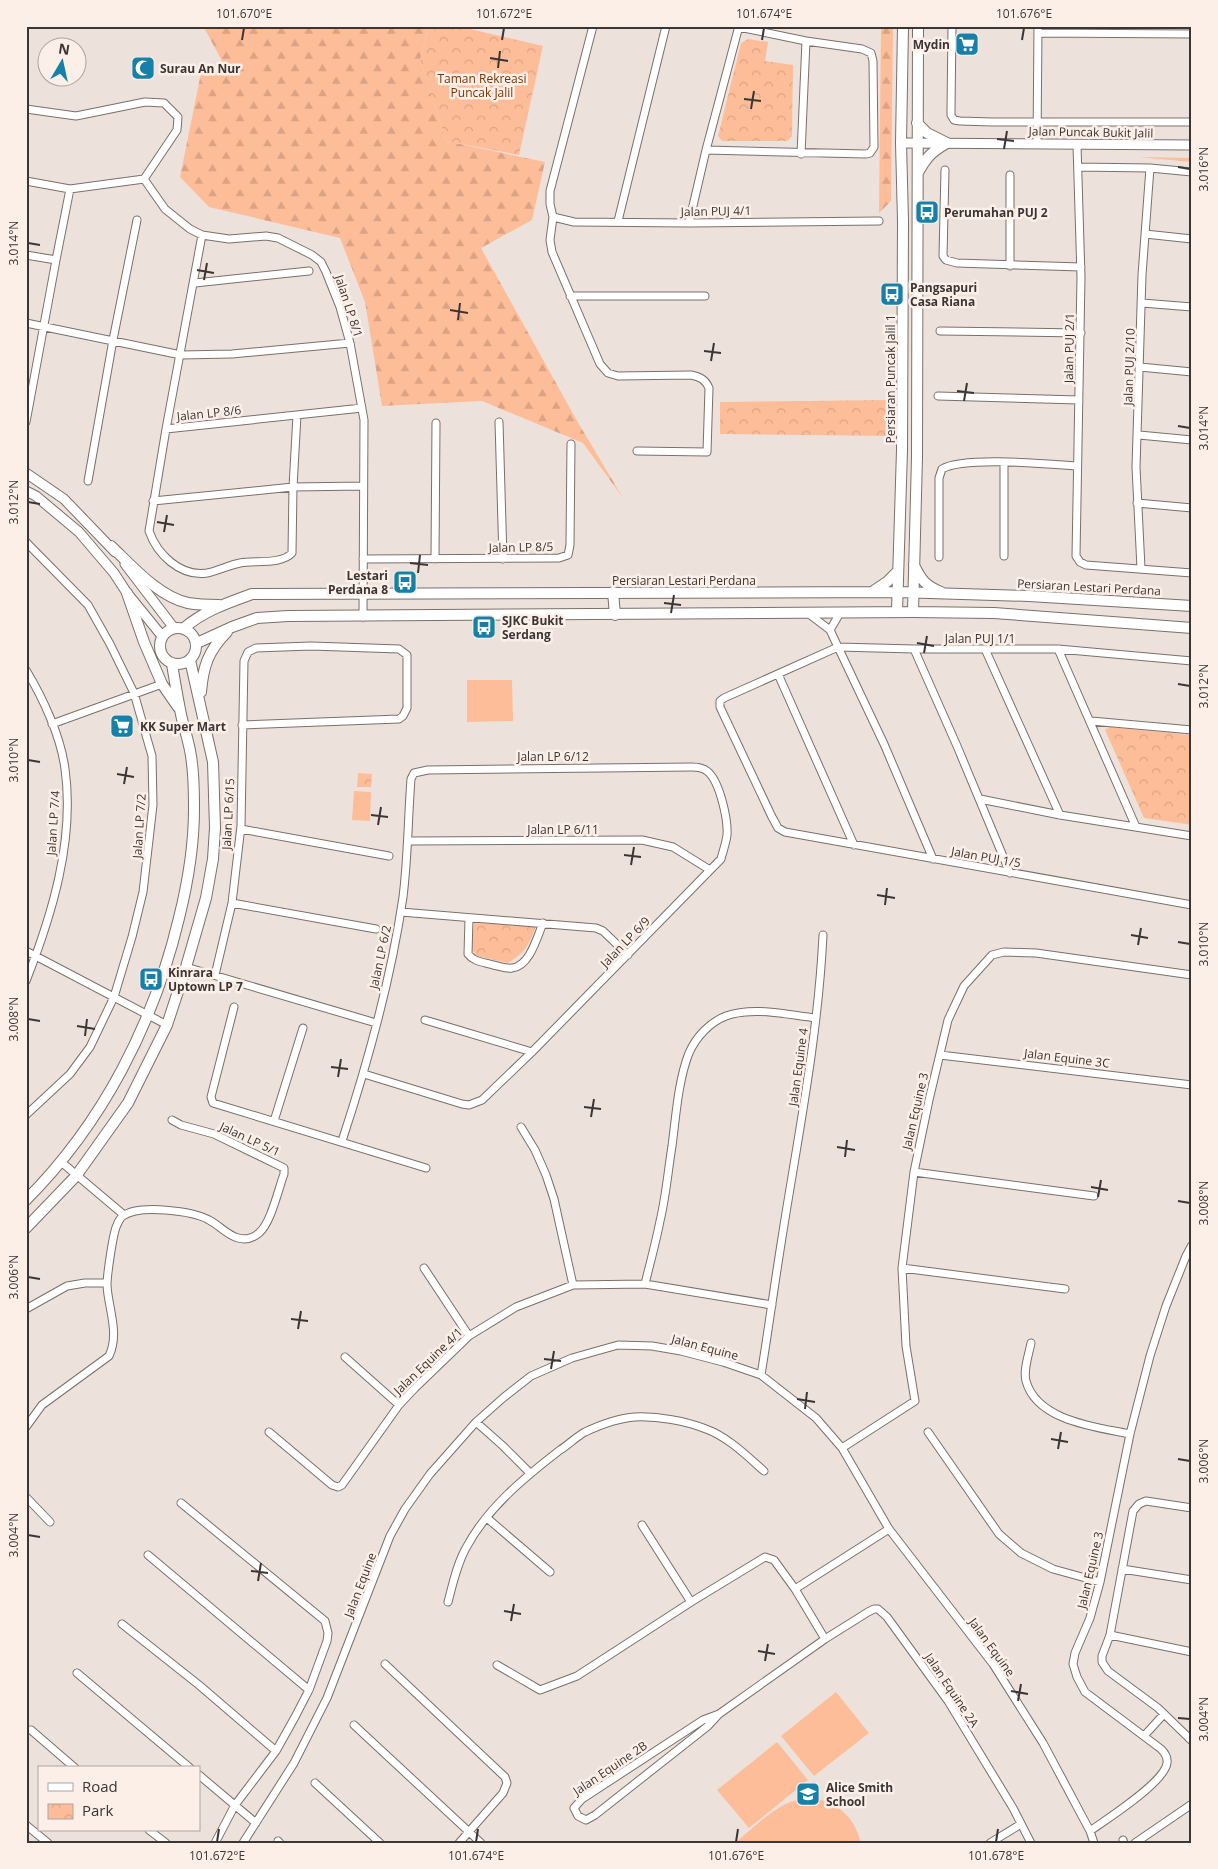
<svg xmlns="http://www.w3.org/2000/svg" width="1218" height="1869" font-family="'Open Sans',sans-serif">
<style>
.grass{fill:#febd99}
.forest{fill:url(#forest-firs)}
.park{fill:url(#park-crowns)}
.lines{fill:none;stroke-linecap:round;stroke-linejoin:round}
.minor-casing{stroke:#7a706a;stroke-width:9}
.tertiary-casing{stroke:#7a706a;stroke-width:11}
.secondary-casing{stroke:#7a706a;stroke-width:12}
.minor{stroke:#fff;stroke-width:7}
.tertiary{stroke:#fff;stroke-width:9}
.secondary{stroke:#fff;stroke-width:10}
.ticks{fill:none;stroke:#3b3634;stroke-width:2}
.labels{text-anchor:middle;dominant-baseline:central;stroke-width:5;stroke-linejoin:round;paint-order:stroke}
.poi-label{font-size:12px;font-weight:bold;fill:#3b3634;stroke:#fbefe8;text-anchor:start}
.park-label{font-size:12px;fill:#763501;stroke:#fbefe8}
.street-label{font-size:12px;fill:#3b3634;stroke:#fbefe8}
.neatline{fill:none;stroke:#3b3634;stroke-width:2}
.ticks-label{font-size:12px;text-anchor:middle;fill:#3b3634}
</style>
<defs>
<pattern id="forest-firs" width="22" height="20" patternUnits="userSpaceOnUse" patternTransform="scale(1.25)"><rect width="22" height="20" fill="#febd99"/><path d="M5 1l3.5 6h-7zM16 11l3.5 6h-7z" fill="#dba384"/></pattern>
<pattern id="park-crowns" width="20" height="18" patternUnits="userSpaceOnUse" patternTransform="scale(1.25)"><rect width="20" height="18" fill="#febd99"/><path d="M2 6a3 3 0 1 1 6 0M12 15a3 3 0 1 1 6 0" fill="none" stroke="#dba384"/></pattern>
</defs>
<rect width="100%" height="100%" fill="#ede2db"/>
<path class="grass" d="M467 680H512L513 721 467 722Z
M354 791 371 792 370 821 352 820Z
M836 1692 869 1733 814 1776 781 1736Z
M777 1742 808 1780 749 1828 717 1790Z
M806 1798C835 1799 854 1815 861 1843H735C756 1826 778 1801 806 1798Z"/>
<path class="forest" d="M203 26H429L420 60 446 141 545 162 532 220 481 248 576 419 623 498 583 443 482 401 382 406 365 302 340 238 209 207 180 177 201 73 227 70Z
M881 26H893L891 201 879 213Z"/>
<path class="park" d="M429 26H457L543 46 519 155 446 141 420 60Z
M748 39 768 42 765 61 793 65 792 136 787 141H722L718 136 741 43Z
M1139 157 1192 158V162Z
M889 400 888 436 720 434V402Z
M1109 727 1192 735V825L1144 818 1105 730Z
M358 773 372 774 371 787H357Z
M474 923 536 925C530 944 526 952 508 963L477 956 471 949Z"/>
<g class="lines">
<g class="minor-casing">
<path id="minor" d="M593 26 550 191V204L553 217 550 240 552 252 600 364 608 373 618 376 691 375C700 377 705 379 709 388L707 452 637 451
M952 26 951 110V115L954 120 960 121 992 122H1192
M1038 33 1192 34
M26 109 76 116 145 102 164 103 178 117 177 130 144 179 165 209 190 229 202 235 229 239 266 236 278 238 312 255 321 262 326 272 340 307 350 343 364 420 363 617
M1037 144 1038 26
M1077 145 1081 277 1076 556 1080 562 1086 565 1192 573
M706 150 866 154 870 153 874 147 873 61 871 53 862 49 806 41 739 27
M801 154 806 41
M1078 167 1150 168 1192 172
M945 170 943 256 946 260 957 263 1081 267
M26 181 70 189 144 179
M553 217 574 222 689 223 879 221
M618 221 666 26
M689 223 706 150 739 26
M1145 234 1192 239
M202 235 166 429 362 408
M26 255 56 260
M1010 266V175
M195 283 309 271
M570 296H705
M1142 303 1192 307
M26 323 181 355 232 354 350 343
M940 331 1081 333
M1140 367 1192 372
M938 396 1079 400
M26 422 56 260 70 189
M499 422 503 559
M166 429 149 531C157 554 180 577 207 573 218 571 229 565 240 563 255 560 281 565 292 553L293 487 297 415
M1139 435 1192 440
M88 481 113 340 137 220
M153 501 293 487 363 486
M1137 503 1192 508
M26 542 88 605 110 644 134 693 152 756 153 805 143 892 132 937 114 997 90 1047 70 1074 26 1115
M1004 556V462
M939 557V478L942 469C964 456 1048 464 1077 466
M363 559 559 558 568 555 570 545 571 444
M435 559 436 423
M1141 568 1136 467 1142 275 1150 168
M809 614 830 630 838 647 884 744 933 859
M830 630 840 613
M914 649 957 746 1010 873
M985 649 1060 815
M1058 649 1136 827
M1192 661 1058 649H914L838 647 724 698 720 701V707L772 817 778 828 785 832 1192 905
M26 670C43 698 61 737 65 769 75 840 52 915 26 981
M778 674 854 845
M1091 721 1192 730
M52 724 162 684
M980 799 1060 815 1192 836
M241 829 389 856
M409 841 642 840 673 847 710 870
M232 903 376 929
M401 912 596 928 603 931 628 955
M469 918 468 954C474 962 483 962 493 965 499 966 506 969 512 968 530 966 537 937 543 923
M26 951 167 1025
M186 967 376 1023
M215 975 232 903 241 826 244 661 248 652 256 648 311 646 399 649 407 655V708L403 716 399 719 242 725
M234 1007 211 1097 213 1103 426 1168
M425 1020 532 1052
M940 1055 1192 1085
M274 1121 303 1028
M521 1127 535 1150 546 1175 554 1199 573 1285
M342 1141C368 1062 391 980 403 897 408 857 408 818 411 779L414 773 428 770 692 767C698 767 703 768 707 771 720 781 728 820 727 835 726 843 723 851 721 859L532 1052 482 1100 469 1105 462 1104 364 1074
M60 1161 124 1215
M914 1172 1094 1196
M424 1268 469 1336
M902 1268 1065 1289
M645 1284C650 1263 656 1242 660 1221 666 1196 668 1171 672 1146 676 1116 678 1081 689 1053 696 1037 710 1022 726 1016 754 1006 788 1015 816 1018
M26 1309 67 1286 85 1283H107
M1031 1343C1029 1354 1023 1370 1026 1381 1037 1421 1096 1427 1130 1434
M345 1357 399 1405
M761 1375C768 1332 774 1288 781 1244 797 1141 818 1039 823 935
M476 1422 503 1446 530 1473
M26 1427 42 1405 109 1356C120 1333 108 1308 107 1285 107 1276 113 1232 117 1225 118 1222 121 1217 123 1216 139 1204 193 1211 209 1220 219 1225 227 1235 238 1238 245 1240 253 1238 259 1233 271 1223 278 1190 284 1174V1168L214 1134 181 1125 172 1120
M269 1432 332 1485 338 1487 342 1485 399 1405 415 1388 469 1336 516 1307 573 1285 645 1284 772 1305
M928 1432 999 1534 1021 1553 1053 1569 1100 1582
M842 1448 915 1401 906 1346 902 1268 914 1172 929 1100 948 1020 964 986 992 955 1004 952 1036 953 1192 975
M26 1497 50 1522
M181 1503 325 1621 328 1633 327 1641 309 1690 295 1717 276 1751 235 1805 215 1843
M1192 1508 1146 1501 1139 1504 1133 1511 1110 1635 1102 1656V1662L1108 1671 1158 1708 1192 1741
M487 1518 550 1572
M642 1525 691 1602
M148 1555 309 1690
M1122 1569 1192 1580
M795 1589 889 1529
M448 1602C453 1583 457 1564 466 1548 487 1508 525 1477 560 1450 568 1445 576 1437 585 1432 600 1425 619 1418 635 1417 658 1416 686 1421 706 1429 728 1437 747 1456 764 1471
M122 1624 199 1685 276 1751
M1110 1635 1192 1652
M385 1664 505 1777 507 1783 503 1793 459 1843
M497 1665 540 1690 577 1676 691 1602 765 1557 774 1560 795 1589 825 1639
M77 1673 190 1768
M719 1714 703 1720 582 1799 574 1808 578 1816 586 1820 595 1815 708 1726 719 1714 825 1639 868 1612 874 1609H878L887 1617 948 1701 1013 1808 1031 1843
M354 1725 481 1843
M31 1730 75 1768
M1144 1736 1164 1714
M199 1775 256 1823
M315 1783 380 1843
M26 1825 48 1843
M149 1830 166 1843
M1090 1831C1107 1819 1165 1782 1167 1763 1168 1757 1165 1753 1161 1749L1085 1692 1077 1677 1073 1664 1075 1653 1090 1618 1100 1582 1130 1434 1150 1356 1166 1306 1186 1256 1192 1245
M1123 1840 1124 1843
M278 1841 280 1843
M243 1843 294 1763 327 1698 390 1536 405 1509 430 1474 476 1422 503 1398 531 1376 572 1358 618 1345 652 1346 681 1351 723 1362 761 1375 816 1418 842 1448 889 1529 993 1664 1043 1743 1090 1831 1094 1843
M990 1843 1021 1824
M1135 1843 1192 1804"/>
</g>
<g class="tertiary-casing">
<path id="tertiary" d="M901 143 1192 145
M26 473 64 499 115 552
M26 491 36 496 79 532 114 573 127 593 162 636
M125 564 174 628"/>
</g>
<g class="secondary-casing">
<path id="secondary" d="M917 123 927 133 947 143
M919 171C927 156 933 151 947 143
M111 546C132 566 159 597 188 603 199 605 209 605 219 605
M914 565C921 580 926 586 941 592
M613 592 615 615
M872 592 887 582 897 572
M127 593 144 642 162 684 178 707
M897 612 902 450 903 221 901 143 903 26
M913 612 917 457 918 26
M160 646a18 18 0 1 1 36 0a18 18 0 1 1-36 0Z
M184 628C204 611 227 603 252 594L897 592 1029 596 1192 606
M197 643 232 627 257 618 288 616 913 612 994 613 1192 628
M201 692C203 667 208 651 227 632
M26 1200C103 1123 154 1023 179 918 188 882 194 846 194 809 194 794 194 779 192 764 191 749 186 734 182 719 178 701 175 682 172 664
M26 1228 76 1176 128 1103 167 1025 186 967 206 898 213 859 215 828 213 762 190 660"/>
</g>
<use href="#minor" class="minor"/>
<use href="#tertiary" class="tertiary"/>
<use href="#secondary" class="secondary"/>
</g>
<path class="ticks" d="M242 40 244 28M502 40 504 28M762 40 764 28M1022 40 1024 28M490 58 508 61M498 68 500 51M744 99 761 101M751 109 754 91M997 139 1014 141M1004 149 1007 131M1178 167 1190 169M28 243 40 245M197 270 214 273M204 280 207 263M450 310 468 313M458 320 460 303M704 351 721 353M711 361 714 343M957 391 974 393M964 401 967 383M1178 426 1190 428M28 502 40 504M157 522 174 525M164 532 167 515M410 563 428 565M418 573 420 555M664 603 681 605M671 613 674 595M917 643 934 646M924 653 927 636M1178 684 1190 686M28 760 40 762M117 774 134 777M124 784 127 767M371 815 388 817M378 825 381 807M624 855 641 857M631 865 634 847M877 895 895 898M885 905 887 888M1131 935 1148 938M1178 942 1190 944M1138 945 1141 928M28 1019 40 1021M77 1026 95 1029M85 1036 87 1019M331 1067 348 1069M338 1077 341 1059M584 1107 601 1109M591 1117 594 1099M837 1147 855 1150M845 1157 847 1140M1091 1187 1108 1190M1098 1197 1101 1180M1178 1201 1190 1203M28 1277 40 1279M291 1319 308 1321M298 1329 301 1311M544 1359 561 1361M551 1369 554 1351M797 1399 815 1402M805 1409 807 1392M1051 1439 1068 1442M1058 1449 1061 1432M1178 1459 1190 1461M28 1535 40 1537M251 1571 268 1573M258 1581 261 1563M504 1611 521 1614M511 1621 514 1604M758 1651 775 1654M765 1661 768 1644M1011 1691 1028 1694M1018 1701 1021 1684M1178 1718 1190 1719M217 1842 219 1829M476 1842 478 1829M736 1842 738 1829M996 1842 998 1829"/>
<defs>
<g id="supermarket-square" transform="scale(1.25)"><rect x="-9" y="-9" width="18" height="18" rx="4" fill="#1680a9" stroke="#fbefe8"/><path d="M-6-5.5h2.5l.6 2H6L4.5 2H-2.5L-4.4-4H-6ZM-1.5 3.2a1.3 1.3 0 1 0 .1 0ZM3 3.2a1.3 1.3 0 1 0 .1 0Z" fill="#fff"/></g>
<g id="mosque-square" transform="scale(1.25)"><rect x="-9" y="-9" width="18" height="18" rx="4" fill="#1680a9" stroke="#fbefe8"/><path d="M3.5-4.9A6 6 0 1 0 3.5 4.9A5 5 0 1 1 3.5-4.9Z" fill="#fff"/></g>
<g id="bus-square" transform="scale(1.25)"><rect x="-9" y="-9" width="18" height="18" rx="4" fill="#1680a9" stroke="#fbefe8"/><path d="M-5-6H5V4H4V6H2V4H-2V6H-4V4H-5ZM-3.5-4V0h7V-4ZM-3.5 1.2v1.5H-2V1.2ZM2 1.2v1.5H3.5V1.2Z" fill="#fff"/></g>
<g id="school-square" transform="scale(1.25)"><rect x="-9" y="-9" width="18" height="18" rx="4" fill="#1680a9" stroke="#fbefe8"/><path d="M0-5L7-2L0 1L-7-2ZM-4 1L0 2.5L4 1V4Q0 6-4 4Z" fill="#fff"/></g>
</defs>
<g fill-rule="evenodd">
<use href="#supermarket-square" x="967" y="44"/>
<use href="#mosque-square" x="143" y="68"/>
<use href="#bus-square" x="927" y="212"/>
<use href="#bus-square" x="892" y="294"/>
<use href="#bus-square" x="405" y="582"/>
<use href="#bus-square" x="484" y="627"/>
<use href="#supermarket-square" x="122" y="726"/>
<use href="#bus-square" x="151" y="979"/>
<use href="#school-square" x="808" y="1794"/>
</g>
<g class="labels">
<g class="poi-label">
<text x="950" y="44" text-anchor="end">Mydin</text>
<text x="160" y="68">Surau An Nur</text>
<text x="944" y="212">Perumahan PUJ 2</text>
<text x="910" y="287">Pangsapuri<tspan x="910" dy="14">Casa Riana</tspan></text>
<text x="388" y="575" text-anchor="end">Lestari<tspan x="388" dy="14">Perdana 8</tspan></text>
<text x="502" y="620">SJKC Bukit<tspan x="502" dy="14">Serdang</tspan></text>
<text x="140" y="726">KK Super Mart</text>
<text x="168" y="972">Kinrara<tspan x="168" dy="14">Uptown LP 7</tspan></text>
<text x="826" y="1787">Alice Smith<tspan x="826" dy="14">School</tspan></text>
</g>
<g class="park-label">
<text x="482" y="78">Taman Rekreasi<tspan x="482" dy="14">Puncak Jalil</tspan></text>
</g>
<g class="street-label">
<text transform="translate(1091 132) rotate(1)">Jalan Puncak Bukit Jalil</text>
<text transform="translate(716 211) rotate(-1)">Jalan PUJ 4/1</text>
<text transform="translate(349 306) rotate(72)">Jalan LP 8/1</text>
<text transform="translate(1069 348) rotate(-89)">Jalan PUJ 2/1</text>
<text transform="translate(1129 367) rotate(-88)">Jalan PUJ 2/10</text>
<text transform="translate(890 379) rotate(-90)">Persiaran Puncak Jalil 1</text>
<text transform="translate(209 413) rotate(-6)">Jalan LP 8/6</text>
<text transform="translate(521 547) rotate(-1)">Jalan LP 8/5</text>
<text x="684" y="580">Persiaran Lestari Perdana</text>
<text transform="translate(1089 587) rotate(3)">Persiaran Lestari Perdana</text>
<text x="980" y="638">Jalan PUJ 1/1</text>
<text x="553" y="756">Jalan LP 6/12</text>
<text transform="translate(228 814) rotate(-87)">Jalan LP 6/15</text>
<text transform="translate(53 823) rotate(-86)">Jalan LP 7/4</text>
<text transform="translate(139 826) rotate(-86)">Jalan LP 7/2</text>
<text x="563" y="829">Jalan LP 6/11</text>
<text transform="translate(986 857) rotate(10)">Jalan PUJ 1/5</text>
<text transform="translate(625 942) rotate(-46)">Jalan LP 6/9</text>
<text transform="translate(380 957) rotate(-78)">Jalan LP 6/2</text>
<text transform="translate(1067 1058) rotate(7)">Jalan Equine 3C</text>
<text transform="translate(798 1067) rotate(-82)">Jalan Equine 4</text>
<text transform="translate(915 1111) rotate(-77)">Jalan Equine 3</text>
<text transform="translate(250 1139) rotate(25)">Jalan LP 5/1</text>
<text transform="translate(705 1347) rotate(15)">Jalan Equine</text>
<text transform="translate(428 1361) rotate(-44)">Jalan Equine 4/1</text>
<text transform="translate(1090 1570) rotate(-77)">Jalan Equine 3</text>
<text transform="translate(360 1585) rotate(-69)">Jalan Equine</text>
<text transform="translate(992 1647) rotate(54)">Jalan Equine</text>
<text transform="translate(952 1690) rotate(56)">Jalan Equine 2A</text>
<text transform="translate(610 1768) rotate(-34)">Jalan Equine 2B</text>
</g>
</g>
<rect width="1218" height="1869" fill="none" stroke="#fbefe8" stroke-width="55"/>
<rect x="38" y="1766" width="162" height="65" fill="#fbefe8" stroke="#aea5a0"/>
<rect x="48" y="1783" width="25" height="8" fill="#ffffff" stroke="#aea5a0"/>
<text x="82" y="1792" font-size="15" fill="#3b3634">Road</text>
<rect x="48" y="1804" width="25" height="15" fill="url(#park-crowns)" stroke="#aea5a0"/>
<text x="82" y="1816" font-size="15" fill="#3b3634">Park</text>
<g transform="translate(62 62) rotate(9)"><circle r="24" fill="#fbefe8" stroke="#aea5a0"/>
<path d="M0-4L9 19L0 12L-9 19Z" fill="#1680a9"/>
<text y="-8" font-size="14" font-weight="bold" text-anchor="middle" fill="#3b3634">N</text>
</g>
<rect x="28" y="28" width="1162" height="1814" class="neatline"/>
<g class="ticks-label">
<text x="244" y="18">101.670°E</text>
<text x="504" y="18">101.672°E</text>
<text x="764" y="18">101.674°E</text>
<text x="1024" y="18">101.676°E</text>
<text transform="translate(1204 169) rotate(-90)" y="4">3.016°N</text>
<text transform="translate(14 243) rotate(-90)" y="4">3.014°N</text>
<text transform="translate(1204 428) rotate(-90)" y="4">3.014°N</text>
<text transform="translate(14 502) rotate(-90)" y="4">3.012°N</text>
<text transform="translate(1204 686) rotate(-90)" y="4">3.012°N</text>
<text transform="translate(14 760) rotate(-90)" y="4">3.010°N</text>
<text transform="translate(1204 944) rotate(-90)" y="4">3.010°N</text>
<text transform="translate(14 1019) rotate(-90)" y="4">3.008°N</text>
<text transform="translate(1204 1203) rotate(-90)" y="4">3.008°N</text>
<text transform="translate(14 1277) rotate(-90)" y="4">3.006°N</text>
<text transform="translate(1204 1461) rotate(-90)" y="4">3.006°N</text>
<text transform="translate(14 1535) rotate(-90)" y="4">3.004°N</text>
<text transform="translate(1204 1719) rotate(-90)" y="4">3.004°N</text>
<text x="217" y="1860">101.672°E</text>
<text x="476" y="1860">101.674°E</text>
<text x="736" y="1860">101.676°E</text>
<text x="996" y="1860">101.678°E</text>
</g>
</svg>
